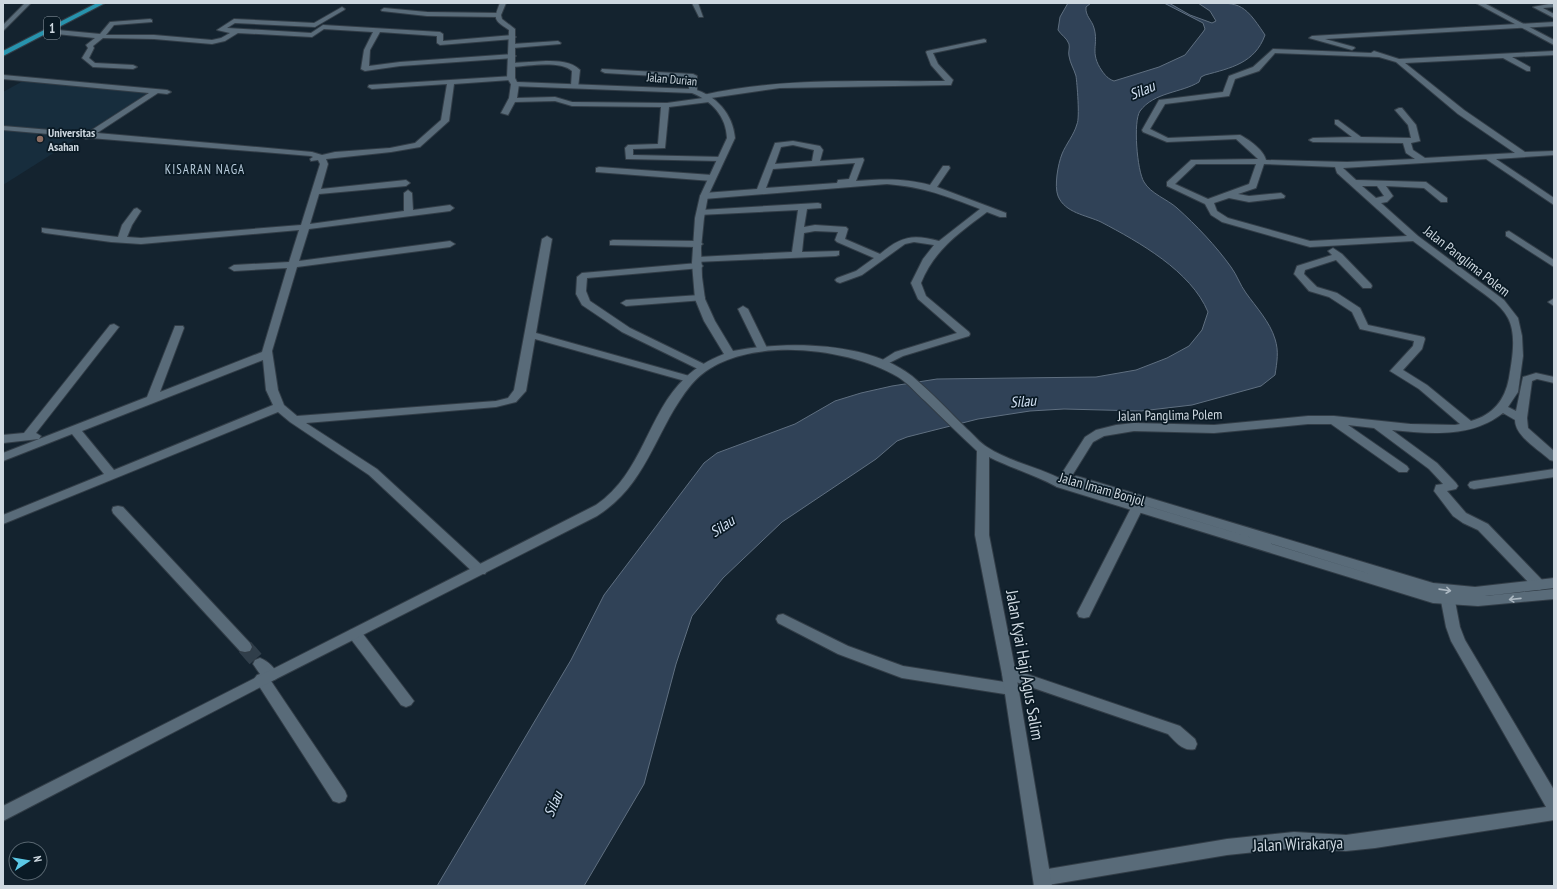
<svg xmlns="http://www.w3.org/2000/svg" width="1557" height="889" font-family="'PT Sans Narrow',sans-serif">
<style>
.built{fill:#172d3d}
.water{fill:#304257;stroke:#5f6f80}
.lines{fill:none;stroke-linecap:round;stroke-linejoin:round}
.street-tunnel{stroke:#303e4a;stroke-width:16;stroke-dasharray:16 8;stroke-linecap:butt}
.street-casing{stroke:#323d47;stroke-width:2}
.secondary-casing{stroke:#323d47;stroke-width:2}
.highway-casing{stroke:#323d47;stroke-width:2}
.street{fill:#596b79;fill-rule:evenodd}
.secondary{fill:#596b79;fill-rule:evenodd}
.highway{fill:#2793ad;fill-rule:evenodd}
.oneway{stroke:#abb7c1}
.education-dot{fill:#8d6e63;stroke:#0a1a25;stroke-width:1.5}
.labels{text-anchor:middle;dominant-baseline:central;stroke-width:3.5;stroke-linejoin:round;paint-order:stroke}
.far-street-label{font-size:12px;fill:#ced8e0;stroke:#0a1a25}
.far-poi-label{font-size:12px;font-weight:bold;fill:#ced8e0;stroke:#0a1a25;text-anchor:start}
.shield{fill:#0a1a25;stroke:#939fa8;stroke-width:1}
.shield-label{font-size:13px;font-weight:bold;fill:#ced8e0}
.far-quarter-label{font-size:13px;letter-spacing:1px;fill:#b6cada;stroke:#0a1a25}
.street-label{font-size:14px;fill:#ced8e0;stroke:#0a1a25}
.water-label{font-size:15px;font-style:italic;fill:#d5e4f6;stroke:#0a1a25}
.near-street-label{font-size:17px;fill:#ced8e0;stroke:#0a1a25}
</style>
<rect width="100%" height="100%" fill="#14232f"/>
<path class="built" d="M23 81 150 92 3 185V92Z"/>
<path class="water" d="M1068 3H1091L1086 7C1085 16 1092 20 1094 28 1099 45 1089 52 1102 71 1105 75 1108 79 1114 81L1159 67 1185 55 1203 32 1205 29 1203 23 1164 3H1169L1190 15 1212 23 1216 21 1210 11 1198 3C1239 3 1242 0 1265 35 1255 63 1231 68 1205 75L1201 77 1199 82C1181 93 1154 92 1140 111 1133 121 1137 171 1144 182 1151 194 1167 199 1177 208 1196 225 1216 246 1231 267 1237 275 1240 285 1246 293 1256 307 1270 322 1275 339 1279 351 1277 362 1275 375L1261 386 1192 405 1141 411 1064 409 1030 411 978 419 907 437 897 441 876 459 782 522 723 578 692 616 676 664 644 784 584 886H437L571 660 604 595 704 463 717 453 795 424 835 401 861 393 892 386 937 379 1096 377 1136 370 1167 358 1189 346 1202 330 1208 312C1191 271 1139 242 1101 222 1086 215 1065 213 1058 196 1054 186 1058 164 1062 154 1066 144 1074 135 1077 124 1080 118 1077 83 1076 76 1074 69 1070 63 1069 56 1068 52 1070 48 1069 44 1067 38 1061 35 1058 30L1060 17Z"/>
<g class="lines">
<path class="street-tunnel" d="M245 647 260 664"/>
<g class="street-casing">
<path id="street" d="M25 3H31L3 31V25Z
M692 3H698L703 17H699Z
M1554 3V7L1543 8 1554 14V18L1533 7Z
M342 7 345 9 344 10 315 27 235 23 227 28 311 33 323 25 440 32 443 34V41L513 35 516 37 513 39 440 45 437 43V36L380 32 370 50 369 66 400 62 513 54 516 56 513 58 400 66 365 71 361 69 364 50 373 32 324 29 312 37 238 33 225 41 212 44 154 39 103 38 93 46 94 48 89 58 95 63 133 65 137 67 133 69 93 67 82 58 88 48 86 45 95 38 47 33 44 31 47 29 100 34 110 22 150 19 152 20V22L114 25 106 35H154L212 40 221 38 230 33 217 30 234 19 314 23Z
M384 8 427 12 498 13 501 15 498 17 427 16 382 11 381 10Z
M1554 22V26L1325 39 1354 47 1355 48 1352 50 1309 38 1312 36Z
M984 39 986 40V42L933 53 938 64 953 80 951 85 780 88 711 98 713 100 709 102 669 107 665 148 633 149V155L723 157V161H720L626 159 625 148 628 145 658 144 661 107 572 106 555 101 515 102 508 115 501 113 509 98 511 84 515 82 519 84 517 98 555 97 572 102 667 103 703 98V95C780 77 867 82 945 81L931 65 926 52 927 51Z
M558 41 561 43 560 44 513 48 510 46 513 44Z
M1273 49 1371 53 1374 51 1399 59 1554 51V55L1512 57 1530 67V71H1527L1503 58 1405 63 1464 110 1525 152 1554 151V155L1496 159 1554 198V205L1486 159 1343 168 1356 180 1426 182 1447 198V202H1441L1424 188 1386 186 1393 196 1387 202 1381 203 1418 236 1504 300 1518 318 1522 336 1523 356 1518 392 1508 407 1516 411 1523 377 1536 373 1554 377V383L1537 379 1532 381 1527 418 1528 428 1554 451V461L1550 460C1538 449 1515 436 1515 420L1503 413C1472 438 1430 434 1392 430L1437 463 1456 483 1458 486 1456 489 1447 491 1466 513 1488 524 1544 582 1546 585 1544 588 1539 590 1534 588 1478 530 1463 523 1453 516 1434 491 1436 485 1443 484 1429 469 1374 428 1348 425 1407 466 1409 469 1407 472H1399L1331 424H1308L1214 433 1134 431 1104 436 1093 442 1065 487H1057L1055 484 1085 437 1096 430 1116 425 1134 423 1214 425 1308 416H1334L1410 424 1455 425 1460 424 1419 389 1390 371 1413 346 1414 341 1360 329 1352 312 1329 297 1309 291 1296 276 1294 274 1297 266 1332 255 1328 251 1333 248 1342 254 1371 284 1372 286 1371 288H1363L1336 260 1305 270 1304 274 1317 287 1337 293 1360 308 1368 325 1424 337 1425 339 1422 349 1403 370 1427 385 1471 421C1493 415 1505 400 1509 378 1512 360 1517 335 1508 318 1500 303 1482 293 1469 283 1450 269 1432 255 1413 241L1310 247 1222 222 1211 215 1205 204 1167 186V182L1191 160 1258 159 1236 139 1167 142 1143 132 1142 130 1159 100 1223 92 1229 76 1253 67ZM1275 53 1379 57 1396 62 1458 114 1515 153 1425 158 1413 150 1411 143 1420 141 1416 125 1402 108H1399L1395 110 1408 125 1411 138 1361 137 1338 120H1335V124L1352 137 1313 138 1309 140 1313 142 1403 143 1406 153 1415 159 1347 162 1266 160C1264 150 1248 139 1240 135L1168 138 1150 129 1165 104 1229 96 1235 79 1259 71ZM1196 164H1256L1249 184 1208 199 1175 184ZM1264 164 1335 167 1337 173 1407 236 1310 241 1228 218 1217 211 1214 203 1229 198 1249 202 1284 198 1285 196 1281 193 1249 196 1238 194 1256 188ZM1362 186H1377L1384 196 1376 198Z
M546 61C558 61 571 61 580 70L578 88 571 86 572 71C560 60 527 66 512 67L508 65 512 63Z
M602 69 693 74 697 76V91L693 93 689 91V78L605 73 601 71Z
M3 75 167 90 171 92 167 94 158 93 97 133 312 152 322 155 335 152 390 148 415 143 441 120 447 84 372 89 368 87 369 85 514 76V80H511L454 84 449 121 420 147 391 152 326 159 328 164 321 189 406 180 410 183 406 186 319 194 310 224 404 211V193L408 190 412 193 413 210 450 205 454 208 450 211 309 229 299 261 450 241 455 244 450 247 297 267 272 351 278 390 284 405 297 416 496 401 508 398 514 390 542 239 547 236 552 239 536 333 693 377 695 379 693 381H685L535 339 526 391 516 402 496 407 306 423 377 469 485 568 487 571 485 574H475L369 475 290 422 278 412 3 524V515L104 474 72 434 3 461V453L147 397 175 326H183L184 328 160 392 262 352 287 268 234 271 229 268 234 265 289 262 299 230 141 244 111 242 45 233 42 232V228L118 237 122 225 134 209 137 208 141 211 132 225 127 237 141 238 301 225 320 164 318 160 311 161 310 159 313 157 311 156 90 138 86 139 82 137 3 130V126L87 133 149 93 3 79ZM263 360 266 390 273 405 114 470 82 431Z
M793 141 820 146 823 150 820 161 863 158 864 160 856 181C882 179 905 178 930 185L943 166H949L950 168 937 187 1006 213V217H1000L987 212C960 232 934 250 921 283L926 296 969 332 970 334 969 336 903 356 881 367 876 364 895 352 957 333 918 299 911 283 923 259 934 245 914 242 905 244 862 275 840 283 837 282 835 280 837 278 856 271 874 258 837 242 835 240 838 232 815 231 804 233 802 252 839 251V255L836 256 695 262 693 260 695 258 698 257 792 252 798 210 698 215V211L701 210 818 203 821 204V208L807 209 804 227 815 225 846 227 848 229 845 239 880 254C901 236 913 234 939 241L980 209C946 196 924 187 887 184L704 199 700 196 704 193 757 189 775 143ZM793 145 814 150 812 161 775 164 781 147ZM855 163 849 179 838 180 837 183 766 188 773 169Z
M599 167 712 175 716 178 712 181 596 172V168Z
M1509 231 1554 260V267L1506 236V232Z
M613 240 698 241 703 244 698 247 610 245V241Z
M698 263 701 264 703 266 701 268 587 278 586 291 590 301 630 328 706 365 707 367 706 369H698L622 332 582 305 576 294 577 277 582 273Z
M700 295 704 296 705 298 704 300 626 306 621 303 626 300Z
M1553 299H1554V306L1548 302Z
M743 306 748 309 767 348 766 350H758L757 348 738 309Z
M114 324 119 327 36 433 41 436 39 439 3 443V435L24 433 110 325Z
M1554 469V477L1474 489 1470 488 1468 485 1470 482 1474 481Z
M1137 504 1142 505 1143 508 1091 613 1089 617 1084 618 1079 617 1077 613 1131 508 1132 505Z
M118 506 123 507 250 643 252 647 250 651 245 652 240 651 113 513 112 510 113 507Z
M1448 596 1453 597 1455 601 1460 627 1465 640 1554 790V820L1375 848 1346 851 1294 848 1227 855 1042 886 1036 884 1033 878 1036 872 1042 870 1227 839 1294 832 1346 835 1546 807 1451 641 1446 627 1441 601 1443 597Z
M783 614 848 646 903 666 1011 683 1016 685 1019 689 1016 693 1011 695 902 678 838 654 778 623 776 619 778 615Z
M355 629 360 630 411 697 414 701 411 705 406 707 401 705 350 638 348 634 350 630Z
M260 658C268 661 275 668 278 675L276 679 271 681 345 791 347 796 345 801 339 803 333 801 257 683 254 679 257 675 260 674 253 664 255 660Z
M1009 668 1180 726 1195 739 1197 744 1195 749C1183 752 1176 742 1168 734L1004 678 1002 674 1004 670Z"/>
</g>
<g class="secondary-casing">
<path id="secondary" d="M500 3H506L501 15 502 19 515 29V78L517 82 693 89C716 95 733 114 735 138L708 196 704 218 701 248 702 277 705 299 715 321 733 351C785 341 868 341 912 376 931 392 949 411 967 429 974 435 980 443 987 447 1011 463 1041 467 1065 481L1377 576 1072 483 1070 480 1076 476 1080 477 1433 583 1475 587 1554 578V588L1485 596 1554 589V599L1478 606 1433 603 1057 487C1035 475 1011 468 989 457V535L1016 674 1052 886H1034L1002 674 975 535 977 451C959 434 942 418 925 401 916 393 908 383 898 377 846 346 734 333 691 385 655 429 649 483 597 516L276 679 3 821V806L596 505C643 473 647 414 685 378 696 367 709 360 724 354L704 321 695 299 692 263 695 218 700 196 727 138C726 116 712 101 692 93L512 86 507 78 509 30C494 20 493 20 500 3ZM1432 593H1433L1465 596 1433 593Z
M1476 3H1484L1554 40V45Z"/>
</g>
<g class="highway-casing">
<path id="highway" d="M97 3H105L3 56V51Z"/>
</g>
<use href="#street" class="street"/>
<use href="#secondary" class="secondary"/>
<use href="#highway" class="highway"/>
</g>
<defs><path id="oneway-shaft" d="M-6 0H5M1.5-3L5.5 0L1.5 3" fill="none" stroke-width="1.6" stroke-linecap="round" stroke-linejoin="round"/></defs>
<g class="oneway">
<use href="#oneway-shaft" transform="translate(1445 590) rotate(8)"/>
<use href="#oneway-shaft" transform="translate(1515 599) rotate(174)"/>
</g>
<circle class="education-dot" cx="40" cy="139" r="4"/>
<g class="labels">
<g class="far-street-label">
<text transform="translate(672 79) rotate(5)">Jalan Durian</text>
</g>
<g class="far-poi-label">
<text x="48" y="132">Universitas<tspan x="48" dy="14">Asahan</tspan></text>
</g>
<rect class="shield" x="44" y="17" width="16" height="22" rx="3"/>
<g class="shield-label">
<text x="52" y="28">1</text>
</g>
<g class="far-quarter-label">
<text x="205" y="169">KISARAN NAGA</text>
</g>
<g class="street-label">
<text transform="translate(1467 261) rotate(38)">Jalan Panglima Polem</text>
<text transform="translate(1170 415) rotate(-1)">Jalan Panglima Polem</text>
<text transform="translate(1102 489) rotate(16)">Jalan Imam Bonjol</text>
</g>
<g class="water-label">
<text transform="translate(1142 90) rotate(-23)">Silau</text>
<text transform="translate(1023 401) rotate(-4)">Silau</text>
<text transform="translate(722 526) rotate(-34)">Silau</text>
<text transform="translate(553 804) rotate(-67)">Silau</text>
</g>
<g class="near-street-label">
<text transform="translate(1025 665) rotate(80)">Jalan Kyai Haji Agus Salim</text>
<text transform="translate(1298 844) rotate(-2)">Jalan Wirakarya</text>
</g>
</g>
<rect width="1557" height="889" fill="none" stroke="#ced8e0" stroke-width="8"/>
<g transform="translate(28 861) rotate(78)"><circle r="19" fill="#0a1a25" stroke="#586670"/>
<path d="M0-3L7 15L0 10L-7 15Z" fill="#5bc8e6"/>
<text y="-6" font-size="11" font-weight="bold" text-anchor="middle" fill="#ced8e0">N</text>
</g>
</svg>
